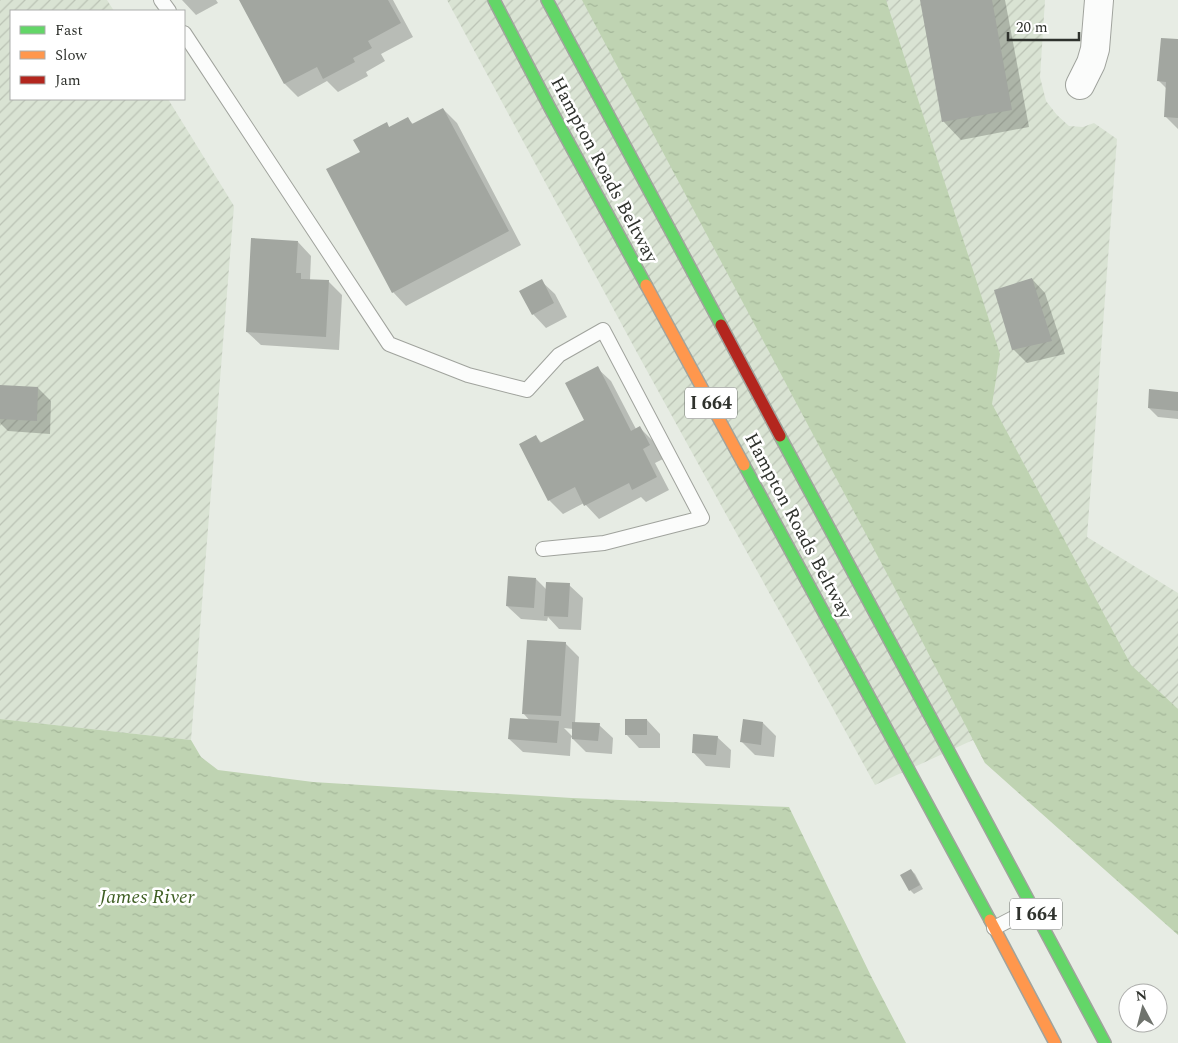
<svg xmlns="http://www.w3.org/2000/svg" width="1178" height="1043" font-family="Spectral,serif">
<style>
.industrial{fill:url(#industrial-furrows)}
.water{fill:url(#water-ripples)}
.shadow{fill:#0003;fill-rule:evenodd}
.building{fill:#a2a6a0}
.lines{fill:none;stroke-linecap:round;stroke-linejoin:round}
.lane-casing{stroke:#a0a39d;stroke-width:16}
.street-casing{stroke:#a0a39d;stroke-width:30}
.fast-casing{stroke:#a0a39d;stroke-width:14}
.slow-casing{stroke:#a0a39d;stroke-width:14}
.jam-casing{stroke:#a0a39d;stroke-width:14}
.lane{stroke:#fbfcfb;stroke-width:14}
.street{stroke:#fbfcfb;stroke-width:28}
.fast{stroke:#63d668;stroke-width:11}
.slow{stroke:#ff974d;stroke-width:11}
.jam{stroke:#b3261e;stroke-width:11}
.labels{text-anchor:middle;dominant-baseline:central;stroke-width:5;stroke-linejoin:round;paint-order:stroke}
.shield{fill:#fff;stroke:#6d706c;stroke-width:1}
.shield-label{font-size:18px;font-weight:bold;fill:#2f322d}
.street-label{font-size:19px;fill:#2f322d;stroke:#fff}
.water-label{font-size:20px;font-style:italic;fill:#3f5f24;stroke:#fff}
</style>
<defs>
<pattern id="industrial-furrows" width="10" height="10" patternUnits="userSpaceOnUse" patternTransform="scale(1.25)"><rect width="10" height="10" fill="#d9e3d3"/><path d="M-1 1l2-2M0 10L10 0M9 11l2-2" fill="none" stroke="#bbc3b5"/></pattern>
<pattern id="water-ripples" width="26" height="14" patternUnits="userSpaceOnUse" patternTransform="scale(1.25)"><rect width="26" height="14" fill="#bfd3b2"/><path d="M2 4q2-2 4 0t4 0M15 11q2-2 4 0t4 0" fill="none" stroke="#a4b699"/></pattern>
</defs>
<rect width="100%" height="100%" fill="#e7ece4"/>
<path class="industrial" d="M0 0H107L114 11H11V99H168L234 206 191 740 0 719Z
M447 0H1045L1040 77 1046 101 1057 115 1069 126 1083 127 1094 123 1117 139 1087 537 1178 593V754L985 763 973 740 875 785 635 349Z"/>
<path class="water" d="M582 0H886L1000 354 992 404 1131 665 1178 709V935L985 763 893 585Z
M0 719 191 740 201 757 218 770 313 782 572 798 789 807 872 978 906 1043H0Z"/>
<path class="shadow" d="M182 0H216L218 3 196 15Z
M240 0H393L413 37 381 54 385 61 366 72 368 76 338 92 327 81 298 97 285 84Z
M921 0H1005L1029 127 961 140 944 122Z
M1178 40V129L1166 117 1167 89 1159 81Z
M443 109 457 123 521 245 406 306 393 292 362 152 386 124 390 128 408 119 414 125Z
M298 242 311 256 310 280 329 282 342 295 339 350 261 345 247 332Z
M1032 279 1045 293 1065 354 1027 363 1013 349Z
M541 281 555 294 567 317 546 328 533 314Z
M597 368 611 381 636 429 640 428 653 441 663 459 655 463 669 490 646 502 641 497 599 519 584 503 563 514 549 500 520 445 536 437 542 443 586 420Z
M0 386 38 388 51 401 50 434 8 431 0 423Z
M1178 393V419L1158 417 1149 408Z
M536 579 547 590 569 585 583 598 581 630 559 629 548 617 547 621 521 619 507 606Z
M565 643 579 657 575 723 599 725 613 738 612 754 586 752 571 737 570 756 523 752 509 739 530 721 523 713ZM564 728 573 729V737Z
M647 720 660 734V748H639L626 734Z
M763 723 776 736 774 757 755 755 742 742Z
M717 737 731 750 730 768 706 766 693 752Z
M911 870 915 874 923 889 914 894 910 890Z"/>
<path class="building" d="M239 0H388L401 23 368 41 372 48 353 58 355 62 323 79 317 67 284 84Z
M920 0H992L1012 110 942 122Z
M1161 38 1178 39V118L1164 117 1166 82 1157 81Z
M443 108 509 231 392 293 326 169 360 152 353 140 387 122 389 127 408 117 412 124Z
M251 238 298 241 296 273H301V279L329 280 326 337 246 332Z
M1032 278 1052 341 1012 350 994 290Z
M542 279 554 303 532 315 519 291Z
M598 366 631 431 640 426 650 445 643 449 657 477 632 490 629 483 584 506 575 487 548 501 519 444 536 435 540 443 584 420 565 383Z
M0 385 38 387 37 421 0 419Z
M1149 389 1178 392V411L1148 408Z
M508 576 536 578 534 608 506 606Z
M546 582 570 583 568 617 544 616Z
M527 640 566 642 561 716 522 714Z
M510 718 559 721 557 743 508 739Z
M625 719H647V735H625Z
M743 719 763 722 761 745 740 742Z
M572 722 600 723 598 741 572 739Z
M693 734 718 736 716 755 692 753Z
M911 869 920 885 909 891 900 875Z"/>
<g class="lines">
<g class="lane-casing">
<path id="lane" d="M161 0 169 11
M184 33 389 344 468 375 527 390 559 355 603 330 702 518 604 543 543 549
M994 928 1033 908"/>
</g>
<g class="street-casing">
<path id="street" d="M1080 85 1091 63 1095 49 1099 0"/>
</g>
<g class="fast-casing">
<path id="fast" d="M494 0 550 108 646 285
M547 0 721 325
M780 436 1105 1043
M744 465 990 920"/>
</g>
<g class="slow-casing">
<path id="slow" d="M646 285 744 465
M990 920 1055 1043"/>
</g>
<g class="jam-casing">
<path id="jam" d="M721 325 780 436"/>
</g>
<use href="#lane" class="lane"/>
<use href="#street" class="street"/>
<use href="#fast" class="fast"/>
<use href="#slow" class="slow"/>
<use href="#jam" class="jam"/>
</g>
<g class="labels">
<g class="shield">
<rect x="685" y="387.5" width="52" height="31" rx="4"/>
<rect x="1010" y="898.5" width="52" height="31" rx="4"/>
</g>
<g class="shield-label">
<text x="711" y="403">I 664</text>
<text x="1036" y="914">I 664</text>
</g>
<g class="street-label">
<text transform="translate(604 170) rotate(62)">Hampton Roads Beltway</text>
<text transform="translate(798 526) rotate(62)">Hampton Roads Beltway</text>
</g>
<g class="water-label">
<text x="147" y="897">James River</text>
</g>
</g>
<rect x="10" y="10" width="175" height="90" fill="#ffffff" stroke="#acadab"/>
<rect x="20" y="26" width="25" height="8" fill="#63d668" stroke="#acadab"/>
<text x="55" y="35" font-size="15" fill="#2f322d">Fast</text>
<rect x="20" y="51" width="25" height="8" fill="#ff974d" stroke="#acadab"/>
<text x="55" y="60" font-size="15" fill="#2f322d">Slow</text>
<rect x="20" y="76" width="25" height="8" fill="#b3261e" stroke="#acadab"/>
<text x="55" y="85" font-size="15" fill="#2f322d">Jam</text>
<g transform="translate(1143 1008) rotate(353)"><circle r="24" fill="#ffffff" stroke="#acadab"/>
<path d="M0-4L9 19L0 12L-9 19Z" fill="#6f736d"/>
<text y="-8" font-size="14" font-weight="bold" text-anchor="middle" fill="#2f322d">N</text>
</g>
<path d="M1008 32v8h71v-8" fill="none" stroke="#2f322d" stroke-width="2.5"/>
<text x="1016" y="32" font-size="15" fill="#2f322d" stroke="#ffffff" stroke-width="4" paint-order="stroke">20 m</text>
</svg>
